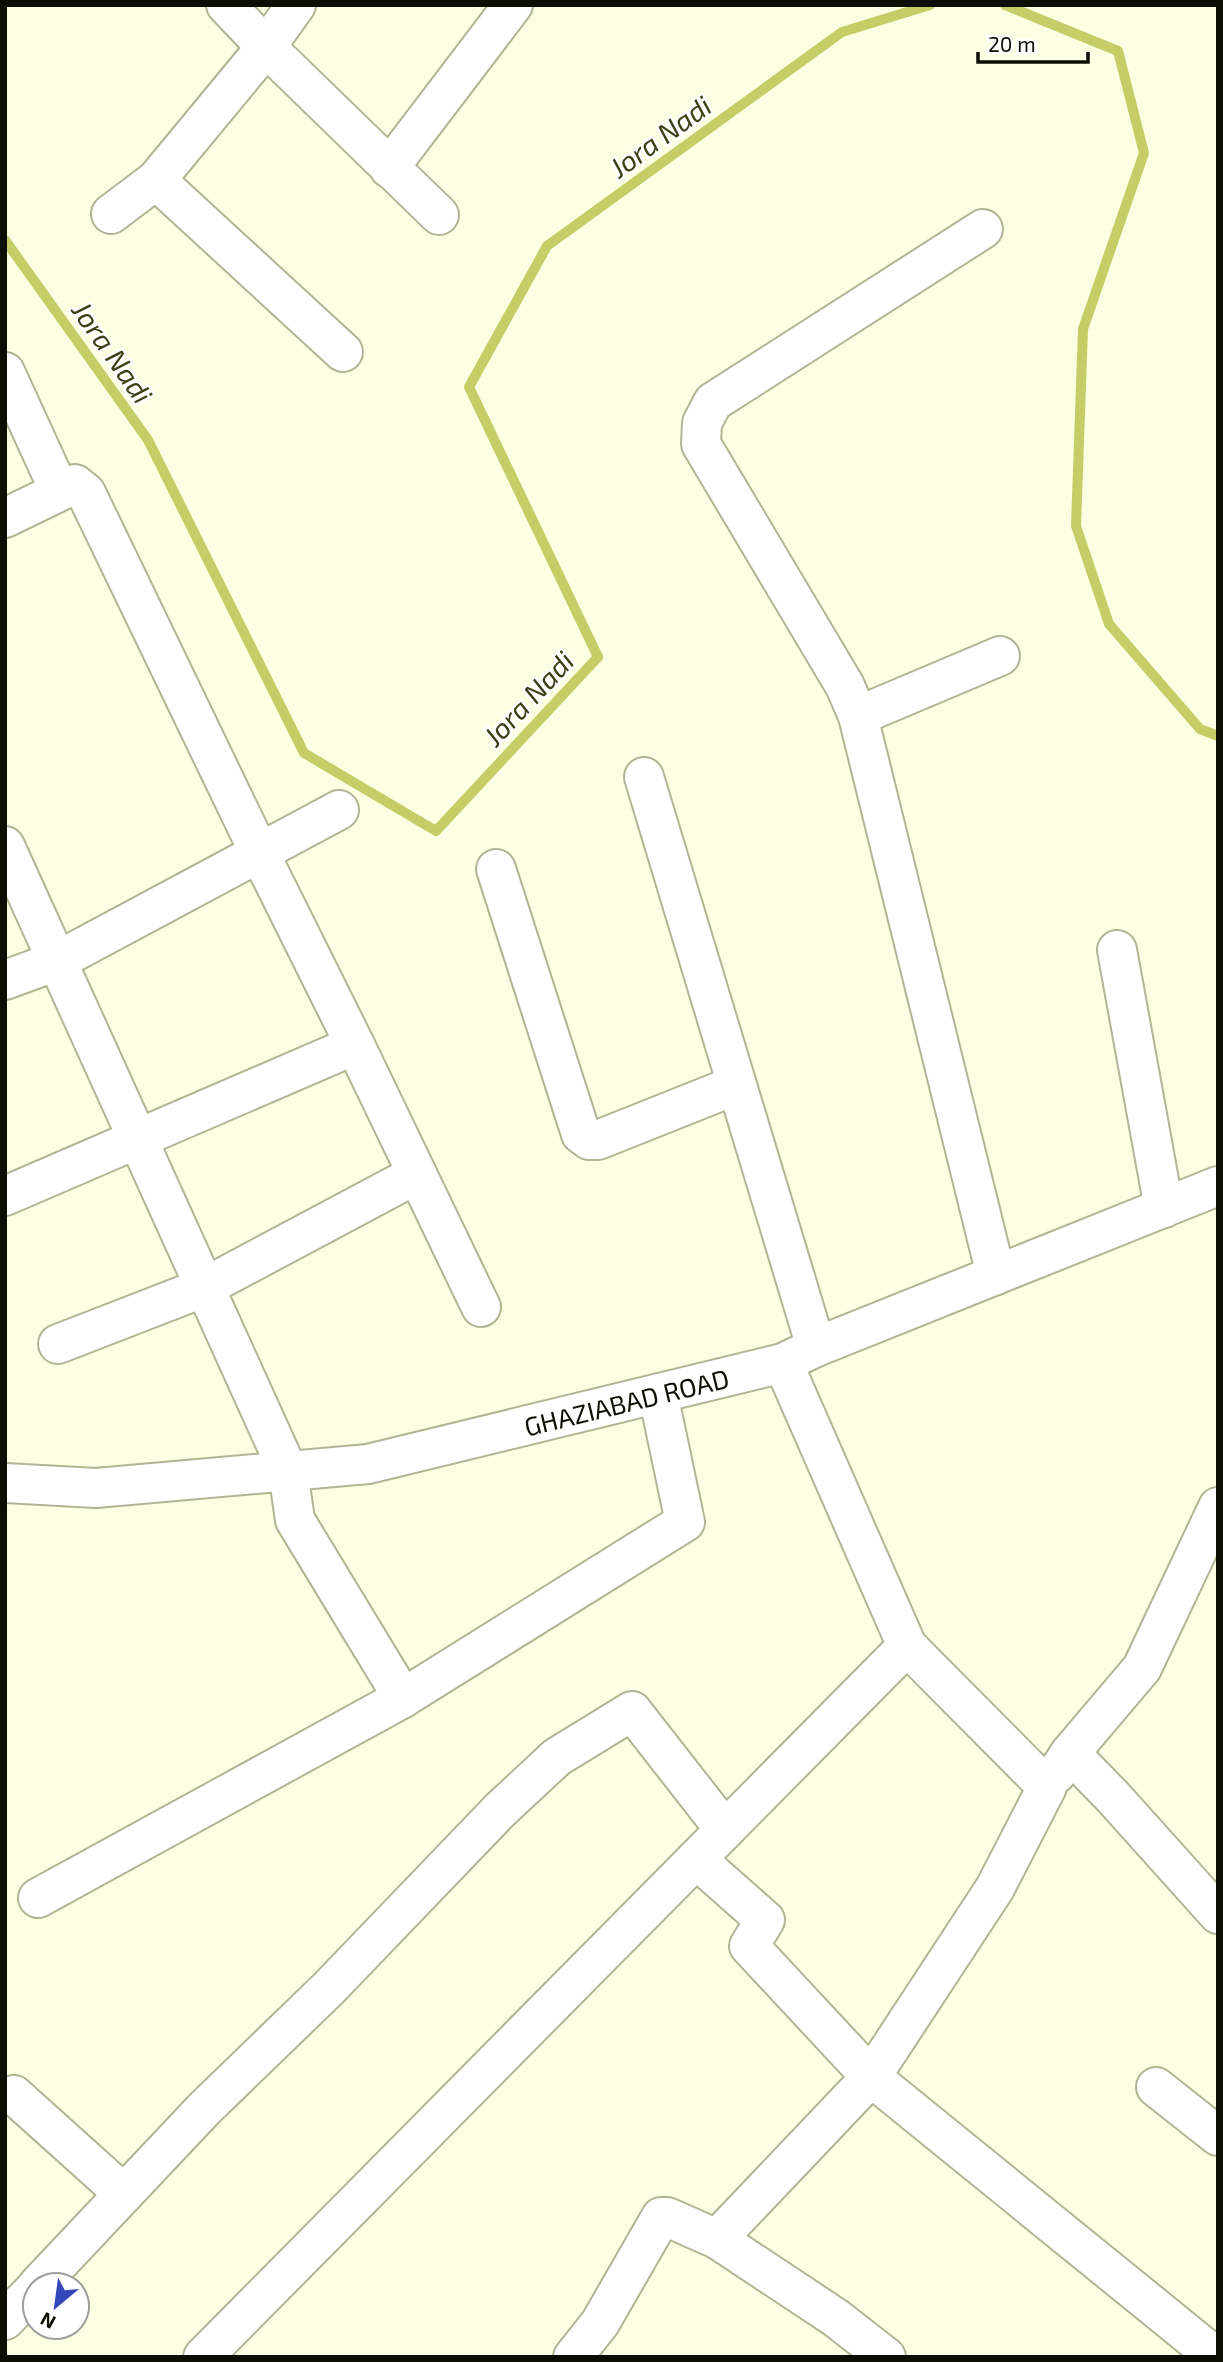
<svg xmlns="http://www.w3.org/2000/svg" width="1223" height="2362" font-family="'Exo 2',sans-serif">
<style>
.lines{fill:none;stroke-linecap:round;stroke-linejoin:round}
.stream{stroke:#c6cd67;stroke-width:10}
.minor-casing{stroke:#b2b593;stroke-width:42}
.minor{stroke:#fff;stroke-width:38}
.labels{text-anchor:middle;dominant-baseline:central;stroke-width:5;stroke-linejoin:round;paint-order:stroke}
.street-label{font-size:26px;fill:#0d0e03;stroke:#fff}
.water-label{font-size:28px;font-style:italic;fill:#3c3e13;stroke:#fff}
</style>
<rect width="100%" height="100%" fill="#fcffe2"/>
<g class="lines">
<path class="stream" d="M1005 5 1118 51 1144 153 1083 329 1076 526 1109 624 1200 729 1218 736
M5 240 148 440 304 753 436 831 598 657 469 387 547 246 842 32 930 5"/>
<g class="minor-casing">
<g id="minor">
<path d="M226 5 266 47 439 215"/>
<path d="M389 168 513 5"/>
<path d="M156 180 343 352"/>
<path d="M111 214 156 180 266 47 296 5"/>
<path d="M983 229 713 402 702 423 701 444 845 686 858 716 996 1275"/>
<path d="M5 372 59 490"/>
<path d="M5 518 75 484 86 493 259 852 355 1045"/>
<path d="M858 716 1000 656"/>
<path d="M644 777 816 1347"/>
<path d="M5 846 288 1471 295 1520 403 1698 685 1522 658 1394"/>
<path d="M496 869 581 1134 589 1140H598L736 1085"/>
<path d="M1117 950 1164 1208"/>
<path d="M5 980 57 961 339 810"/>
<path d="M5 1196 355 1045 481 1307"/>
<path d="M58 1344 205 1287 417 1174"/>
<path id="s1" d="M5 1483 96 1488 368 1464 783 1363 816 1347 1218 1186"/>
<path d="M1070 1753 1142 1668 1218 1507"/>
<path d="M1056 1774 1070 1753 1113 1797 1218 1914"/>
<path d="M696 1859 765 1920 749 1946 871 2077 1216 2357"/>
<path d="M38 1898 403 1698"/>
<path d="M1156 2087 1218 2136"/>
<path d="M14 2095 124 2194"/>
<path d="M717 2239 836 2318 886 2357"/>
<path d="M38 2285 204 2109 329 1988 500 1810 557 1757 632 1711 725 1830"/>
<path d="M5 2320 35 2289"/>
<path d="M203 2357 907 1646 783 1363"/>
<path d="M573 2357 600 2323 661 2217H667L717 2239 871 2077 995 1888 1047 1787 907 1646"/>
</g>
</g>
<use href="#minor" class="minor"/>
</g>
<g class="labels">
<g class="street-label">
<text stroke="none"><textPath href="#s1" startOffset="630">GHAZIABAD ROAD</textPath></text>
</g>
<g class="water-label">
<text transform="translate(660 136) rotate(-36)">Jora Nadi</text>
<text transform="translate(113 352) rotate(55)">Jora Nadi</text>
<text transform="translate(528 698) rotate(-47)">Jora Nadi</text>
</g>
</g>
<rect width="1223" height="2362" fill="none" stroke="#0d0e03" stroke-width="14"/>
<g transform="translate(56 2306) rotate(209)"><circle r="33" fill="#ffffff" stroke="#9e9f9a" stroke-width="2"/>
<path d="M0-5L12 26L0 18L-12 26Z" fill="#3347b9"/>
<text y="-10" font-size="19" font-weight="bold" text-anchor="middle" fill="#0d0e03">N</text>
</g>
<path d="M978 52v10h110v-10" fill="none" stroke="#0d0e03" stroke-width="3.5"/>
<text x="988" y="52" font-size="21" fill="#0d0e03" stroke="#ffffff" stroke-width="5" paint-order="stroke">20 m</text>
</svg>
